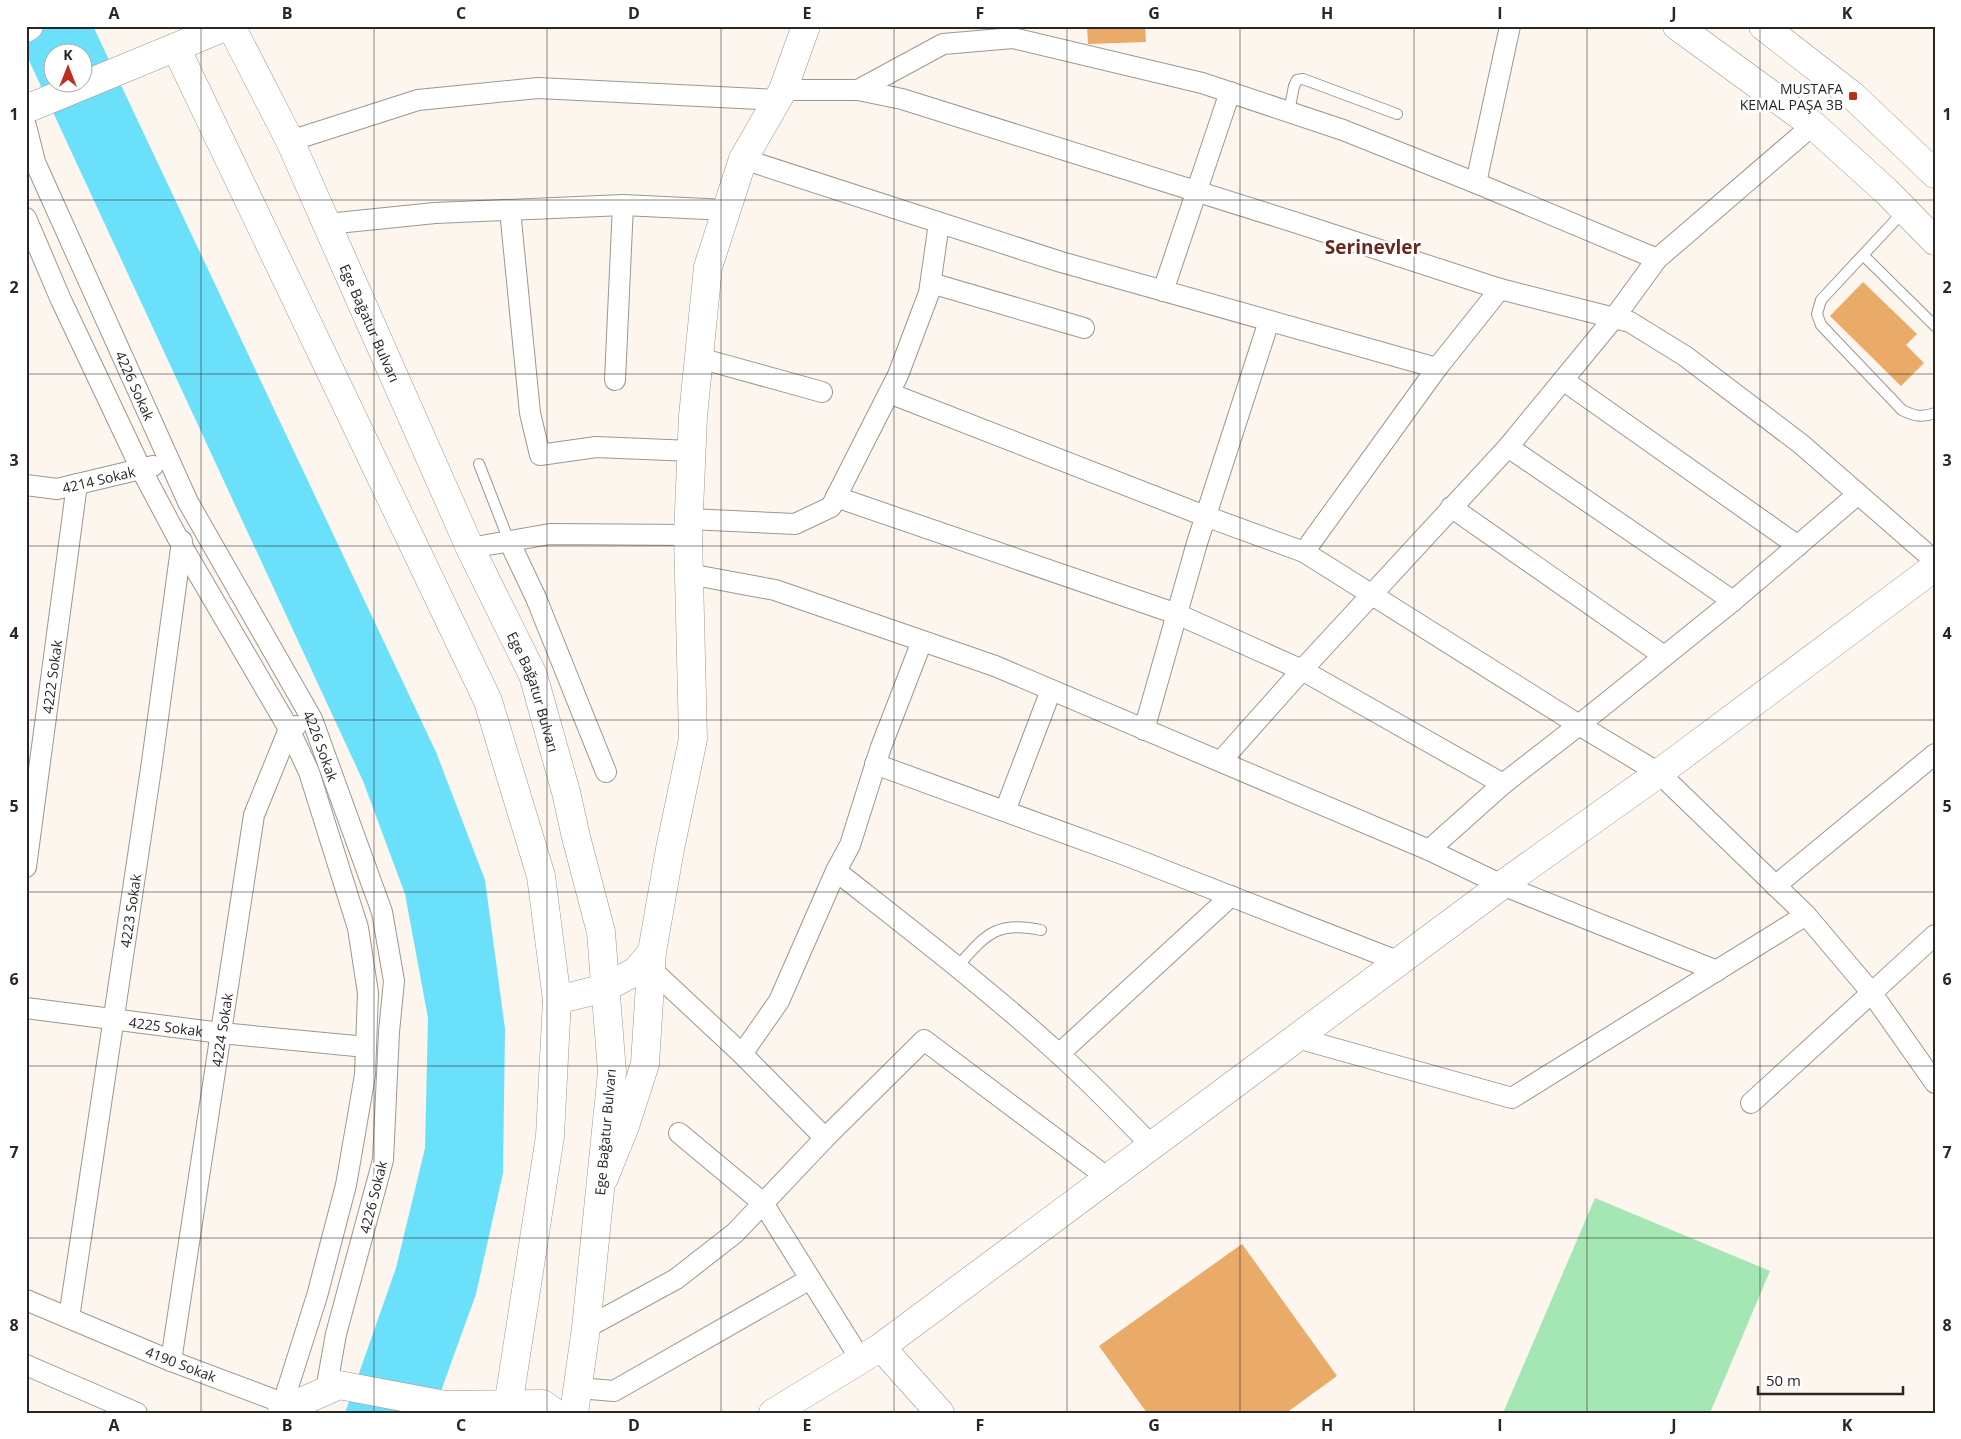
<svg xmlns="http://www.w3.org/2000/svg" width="1961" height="1439" font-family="'Open Sans',sans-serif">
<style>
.green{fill:#a4e7b4}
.water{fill:#6be0fb;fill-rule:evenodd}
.building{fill:#eaaa68}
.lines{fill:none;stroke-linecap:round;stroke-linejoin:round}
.lane-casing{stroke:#9d9791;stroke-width:12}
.street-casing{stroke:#9d9791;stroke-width:22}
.secondary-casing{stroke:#9d9791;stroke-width:29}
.primary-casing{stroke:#9d9791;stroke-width:29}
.lane{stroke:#fff;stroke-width:10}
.street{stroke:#fff;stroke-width:20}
.secondary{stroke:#fff;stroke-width:28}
.primary{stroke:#fff;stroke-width:28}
.grid{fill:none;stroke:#292624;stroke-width:1;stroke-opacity:0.55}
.poi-dot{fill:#bc301b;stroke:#fff;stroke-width:2}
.labels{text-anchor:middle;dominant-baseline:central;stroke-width:5;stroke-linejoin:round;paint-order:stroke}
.poi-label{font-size:14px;fill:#292624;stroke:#fff;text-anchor:end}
.street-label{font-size:14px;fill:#292624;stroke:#fff}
.district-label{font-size:19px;font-weight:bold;fill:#6b271c;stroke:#fff}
.neatline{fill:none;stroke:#292624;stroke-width:2}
.grid-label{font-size:16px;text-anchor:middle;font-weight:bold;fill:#292624}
</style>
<rect width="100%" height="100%" fill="#fcf6ef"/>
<path class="green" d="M1595 1198 1770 1271 1710 1413H1503Z"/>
<path class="water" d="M26 26H93L436 752 485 880 505 1029 503 1173 476 1294 433 1413H345L396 1268 425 1148 428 1018 405 894 363 781 26 54ZM52 52H82V82H52Z"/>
<path class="building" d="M868 26H897L898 28 868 29Z
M1087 26H1145L1146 42 1088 44Z
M1863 282 1917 334 1906 345 1924 363 1901 386 1830 316Z
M1242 1244 1337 1376 1286 1413H1147L1099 1346Z"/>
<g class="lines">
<g class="lane-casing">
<path id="lane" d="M1289 112 1294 86 1297 80 1303 79 1397 114
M1904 211 1821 300 1817 314 1821 325 1902 410C1914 416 1922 418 1935 413
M1863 255 1935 326
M479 464 509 541
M957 967C985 936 995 920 1041 930"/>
</g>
<g class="street-casing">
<g id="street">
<path d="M783 90H858L902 99 1294 222 1500 289 1630 322 1685 356 1801 444 1935 561"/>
<path d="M858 90 943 44 1013 38 1202 83 1343 130 1476 183 1657 259"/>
<path id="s1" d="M26 126 35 162 188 502 312 719 382 912 394 981 389 1032 383 1160 336 1334 326 1390"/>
<path d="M290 141 418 100 538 88 778 100"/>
<path d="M743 159 1061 262 1437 368"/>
<path d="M1476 183 1510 26"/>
<path d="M510 210 530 413 540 455 596 447 692 451"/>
<path d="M26 218 61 300 141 469 182 546 289 729 309 772 358 928 368 993 365 1075 346 1185 317 1296 283 1403 171 1361 26 1300"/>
<path d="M327 224 435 213 623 205 727 210"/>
<path d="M931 283 1084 328"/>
<path d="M1163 291 1230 92"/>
<path d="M699 358 822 392"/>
<path d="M615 380 623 205"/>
<path d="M1563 380 1798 546"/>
<path d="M889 393 1205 516 1304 552 1579 725 1659 773 1806 915 1871 992 1935 1083"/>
<path d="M1508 447 1733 601"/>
<path id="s2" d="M26 485 57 489 153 466"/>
<path d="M836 497 1177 614 1302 670 1503 784"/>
<path d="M1451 507 1664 656"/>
<path d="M689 519 795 524 831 507 898 375 929 293 939 223"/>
<path d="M509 541 536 598 606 772"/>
<path d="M470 548 550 534 688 535"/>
<path d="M1304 552 1437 368 1500 289"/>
<path d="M689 574 775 590 995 666 1429 850 1502 885 1717 971"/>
<path d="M1144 730 1197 543 1269 321"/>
<path d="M1221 761 1302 670 1508 447 1614 318 1657 259 1813 125"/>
<path d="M875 764 1125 855 1400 962"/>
<path d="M1005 811 1051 690"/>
<path d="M1429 850 1503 784 1579 725 1733 601 1858 494"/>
<path id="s3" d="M26 867 77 484"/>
<path d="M836 871C912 931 989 990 1060 1055 1092 1084 1122 1115 1152 1146"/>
<path d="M1775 886 1935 754"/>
<path d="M651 969 742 1054 825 1138"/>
<path id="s4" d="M26 1008 221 1033 366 1047"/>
<path d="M1297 1038 1512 1098 1806 915"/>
<path d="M742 1054 779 1001 836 871 850 845 881 747 922 641"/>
<path d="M1059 1054 1231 896"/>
<path d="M1751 1103 1935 935"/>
<path d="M679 1133 763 1203 861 1360"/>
<path id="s5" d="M69 1318 152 762 182 541"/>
<path d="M586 1328 676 1279 735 1233 825 1138 924 1040 1108 1178"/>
<path id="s6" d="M171 1361 254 815 289 729 296 726"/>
<path d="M26 1365 137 1413"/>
<path d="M578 1388 614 1391 810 1279"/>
</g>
</g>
<g class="secondary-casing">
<path id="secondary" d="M1677 26 1813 125 1886 191 1935 241
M1763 26 1853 96 1935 174
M26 28 29 26
M557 1000 605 988 636 971 652 952
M604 1178 625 1126 645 1064 652 952 670 849 693 739 688 535 693 416 708 267 743 159 783 90 806 26
M881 1347 940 1413
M282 1413 283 1403 301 1402 339 1385 445 1405 543 1404 555 1413
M773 1413 881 1347 1502 885 1659 773 1935 567"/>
</g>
<g class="primary-casing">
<g id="primary">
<path id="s7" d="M231 26 290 141 470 548 533 675 566 792 576 837 601 932 612 1072 586 1328 574 1413"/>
<path d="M176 48 488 701 541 876 557 1000 550 1136 507 1413"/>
<path d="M26 109 227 26"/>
</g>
</g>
<use href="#lane" class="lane"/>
<use href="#street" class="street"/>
<use href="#secondary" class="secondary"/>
<use href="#primary" class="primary"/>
</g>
<path class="grid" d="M201 26V1413M374 26V1413M547 26V1413M721 26V1413M894 26V1413M1067 26V1413M1240 26V1413M1414 26V1413M1587 26V1413M1760 26V1413M26 200H1935M26 374H1935M26 546H1935M26 720H1935M26 892H1935M26 1066H1935M26 1238H1935"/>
<rect class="poi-dot" x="1848" y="91" width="10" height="10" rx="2.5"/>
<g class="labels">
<g class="poi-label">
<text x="1843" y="88">MUSTAFA<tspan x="1843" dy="16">KEMAL PAŞA 3B</tspan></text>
</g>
<g class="street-label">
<text stroke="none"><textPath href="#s7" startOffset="328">Ege Bağatur Bulvarı</textPath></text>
<text stroke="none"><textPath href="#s1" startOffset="282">4226 Sokak</textPath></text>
<text stroke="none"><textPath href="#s2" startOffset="74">4214 Sokak</textPath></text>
<text stroke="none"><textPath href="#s3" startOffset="192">4222 Sokak</textPath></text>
<text stroke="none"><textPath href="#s7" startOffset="732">Ege Bağatur Bulvarı</textPath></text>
<text stroke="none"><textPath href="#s1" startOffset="688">4226 Sokak</textPath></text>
<text stroke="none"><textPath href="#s5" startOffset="412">4223 Sokak</textPath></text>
<text stroke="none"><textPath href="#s4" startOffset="141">4225 Sokak</textPath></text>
<text stroke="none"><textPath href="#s6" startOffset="335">4224 Sokak</textPath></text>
<text transform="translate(605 1132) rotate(-85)">Ege Bağatur Bulvarı</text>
<text transform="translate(373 1197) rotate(-76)">4226 Sokak</text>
<text transform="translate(181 1364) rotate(21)">4190 Sokak</text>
</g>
<g class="district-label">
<text x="1373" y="247">Serinevler</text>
</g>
</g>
<rect width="1961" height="1439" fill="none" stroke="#ffffff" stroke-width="55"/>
<g transform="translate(68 68)"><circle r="24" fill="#ffffff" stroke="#a9a8a7"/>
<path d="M0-4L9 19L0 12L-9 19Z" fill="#bc301b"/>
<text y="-8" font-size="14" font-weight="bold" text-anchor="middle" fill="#292624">K</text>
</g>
<path d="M1758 1386v8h145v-8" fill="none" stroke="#292624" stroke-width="2.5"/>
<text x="1766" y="1386" font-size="15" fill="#292624" stroke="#ffffff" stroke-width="4" paint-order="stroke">50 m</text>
<rect x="28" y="28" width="1906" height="1384" class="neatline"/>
<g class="grid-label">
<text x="114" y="19">A</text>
<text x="287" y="19">B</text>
<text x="461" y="19">C</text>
<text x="634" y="19">D</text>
<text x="807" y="19">E</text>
<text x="980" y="19">F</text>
<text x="1154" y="19">G</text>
<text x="1327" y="19">H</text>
<text x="1500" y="19">I</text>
<text x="1674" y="19">J</text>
<text x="1847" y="19">K</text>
<text x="14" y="120">1</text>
<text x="1947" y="120">1</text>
<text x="14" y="293">2</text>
<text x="1947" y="293">2</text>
<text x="14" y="466">3</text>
<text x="1947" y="466">3</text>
<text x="14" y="639">4</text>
<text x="1947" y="639">4</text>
<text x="14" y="812">5</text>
<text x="1947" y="812">5</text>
<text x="14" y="985">6</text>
<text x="1947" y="985">6</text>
<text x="14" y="1158">7</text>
<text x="1947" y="1158">7</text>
<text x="14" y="1331">8</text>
<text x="1947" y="1331">8</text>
<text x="114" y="1431">A</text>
<text x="287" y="1431">B</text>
<text x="461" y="1431">C</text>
<text x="634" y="1431">D</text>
<text x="807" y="1431">E</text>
<text x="980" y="1431">F</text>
<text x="1154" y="1431">G</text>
<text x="1327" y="1431">H</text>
<text x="1500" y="1431">I</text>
<text x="1674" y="1431">J</text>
<text x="1847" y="1431">K</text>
</g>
</svg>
